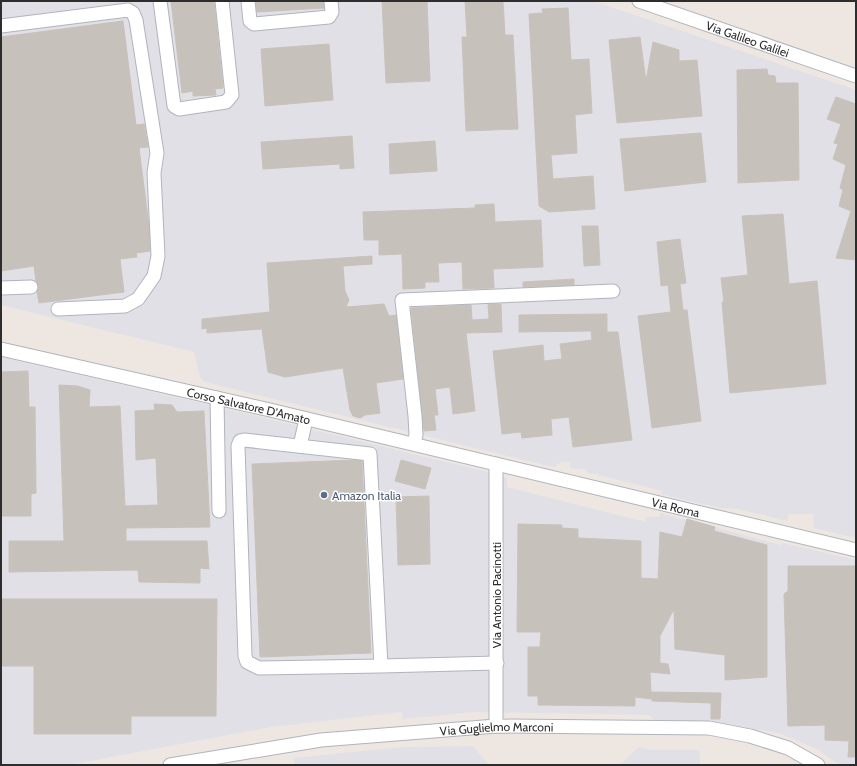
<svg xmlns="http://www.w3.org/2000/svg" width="857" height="766" font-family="Cabin,sans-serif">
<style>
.industrial{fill:#e1e0e7}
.building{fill:#c7c1bb;stroke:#cac2b9}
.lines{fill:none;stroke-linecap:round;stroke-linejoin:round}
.minor-casing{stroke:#b0b4bd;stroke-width:15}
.minor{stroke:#fff;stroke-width:13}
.service-dot{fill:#5c6f8a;stroke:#fff;stroke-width:1.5}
.labels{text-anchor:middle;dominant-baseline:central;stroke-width:3;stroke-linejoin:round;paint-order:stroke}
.street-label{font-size:12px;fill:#2d2d2d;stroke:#fff}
.service-label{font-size:12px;fill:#4e5e75;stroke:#fff;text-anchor:start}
</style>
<rect width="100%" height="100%" fill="#eee6e0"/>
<path class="industrial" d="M1 1H593L856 90V538L814 528 813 514H788V521L738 509 720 508 661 494 662 491 586 472V469H575L570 468V462H562L553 467 205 382 200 377 194 352 1 305Z
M1 357 206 404 488 472 507 478V487L646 522V517H659L660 513 781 545 783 543 856 560V765H840L817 749 779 733 712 722 711 726 654 721 650 715 473 712 403 719 402 712 271 727 69 765H1Z
M473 746 489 765H294V758L402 747Z
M639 747 650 750H699L700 765H620Z"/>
<path class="building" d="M171 1H214L223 88 215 89 216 95 193 96V91L182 93Z
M256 1H323L324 8 257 12Z
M382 1H427L430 81 386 83Z
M465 1H503L505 35H513L518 129 466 131 462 37H467Z
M568 8 571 60 589 59 592 113 575 115 577 153 551 155 553 179 593 176 595 209 549 212 539 206 529 14 543 13 542 9Z
M123 21 136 125 144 124 148 147 139 148 149 226 150 251 136 253 137 257 120 259 124 292 39 303 37 292 39 286 36 281 34 266 1 271V37Z
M640 37 646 81 653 42 679 50V61L697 60 702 116 617 123 609 40Z
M329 44 333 100 265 106 261 49Z
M767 69 768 75 775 76 776 83H798L799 180 738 183 737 70Z
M836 97 856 104V260L836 258 851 211 839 206 843 190 840 188 846 165 833 159 838 144 834 143 841 124 827 119Z
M701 133 706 182 625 191 620 139Z
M352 136 354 168 340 169V164L263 169 261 142Z
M435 141 437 171 390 174 389 144Z
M494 204 495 222 541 220 543 267 493 269 494 288 463 289 462 262 438 263 439 282H425V288L403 289 402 254 379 255V240H364L363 212 475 208V205Z
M783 214 789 284 817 281 826 384 730 393 722 302H724L721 278 748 275 742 216Z
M582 226H598L600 265 584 266Z
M680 239 686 283 680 284 683 310H687L701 421 652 428 638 316 671 312 668 285 661 286 657 242Z
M372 256V264L343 266 345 291 349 300 346 307 384 304 389 316 396 315 403 379 376 383 380 413 365 415 360 418 353 416 350 410 343 368 285 377 268 372 262 329 207 333V328L202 329V319L270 312 267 263Z
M574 279V285L523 287V282Z
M488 304H501L502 332 466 333 475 411 453 414 450 387 435 389 438 415H434L436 430 424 431 411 308 471 305 472 320 489 319Z
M607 314V332H618L632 440 573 447 569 417 551 419 552 435 522 438 521 432 502 434 493 351 543 345 544 361 562 359 560 344 592 340 591 331 519 332V315Z
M28 371 29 407H35L36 493 31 494V516H1V372Z
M59 385 78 386 90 390 89 407 120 406 125 506 158 505 156 458 136 460 135 411 155 410 154 404 172 405 177 412 204 411 210 527 126 528V541H207L209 569 200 568V583L139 582 138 570 9 572V541H64Z
M354 460 362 461 371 653 260 657 252 464Z
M401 460 431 468 425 489 395 481Z
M429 496 430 564 398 565 396 497Z
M687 519 715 527 714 531 767 545V677L725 680V655L675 649 674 609 660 636V663L668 664 670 674 650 672 651 692 721 693 720 719H711V703L652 701V699L635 697V706L538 705V696H528V647H540L541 632H517L518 524 562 525V528L578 529V538L641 541V578L658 579 660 532 682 537Z
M788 566H856V757H848L849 741 825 740V725L788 726 784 594 788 591Z
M1 599H217L216 716H131V734H34V666H1Z"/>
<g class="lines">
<g class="minor-casing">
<g id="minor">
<path d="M160 1 174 106 179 109 226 102 232 95 222 1"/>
<path d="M248 1 250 21 254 24 329 17 332 12 331 1"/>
<path id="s1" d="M639 1 856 76"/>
<path d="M1 26 128 10 133 13 136 20 157 153 154 173 158 256 154 276 138 299 125 306 58 309"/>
<path d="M1 288 31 287"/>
<path id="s2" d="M1 349 270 410 856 550"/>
<path d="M217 398 219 511"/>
<path d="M414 444 416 435 415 416 402 300 613 291"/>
<path d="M300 446 306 419"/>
<path d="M381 666 259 668 247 662 245 656 238 446 240 441 244 440 370 454 381 666 497 663"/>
<path d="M496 726V464"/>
<path id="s3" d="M170 765 321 740 496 726 709 728 750 736 788 748 818 765"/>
</g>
</g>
<use href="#minor" class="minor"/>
</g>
<circle class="service-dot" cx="324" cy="495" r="4"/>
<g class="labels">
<g class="street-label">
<text stroke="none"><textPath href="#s1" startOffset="115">Via Galileo Galilei</textPath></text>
<text stroke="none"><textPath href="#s2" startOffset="254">Corso Salvatore D'Amato</textPath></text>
<text stroke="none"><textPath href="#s2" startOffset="693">Via Roma</textPath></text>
<text transform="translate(496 595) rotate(-90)">Via Antonio Pacinotti</text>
<text stroke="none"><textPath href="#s3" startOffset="329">Via Guglielmo Marconi</textPath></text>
</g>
<g class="service-label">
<text x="332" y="495">Amazon Italia</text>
</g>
</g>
<rect width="857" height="766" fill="none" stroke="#2d2d2d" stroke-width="4"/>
</svg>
